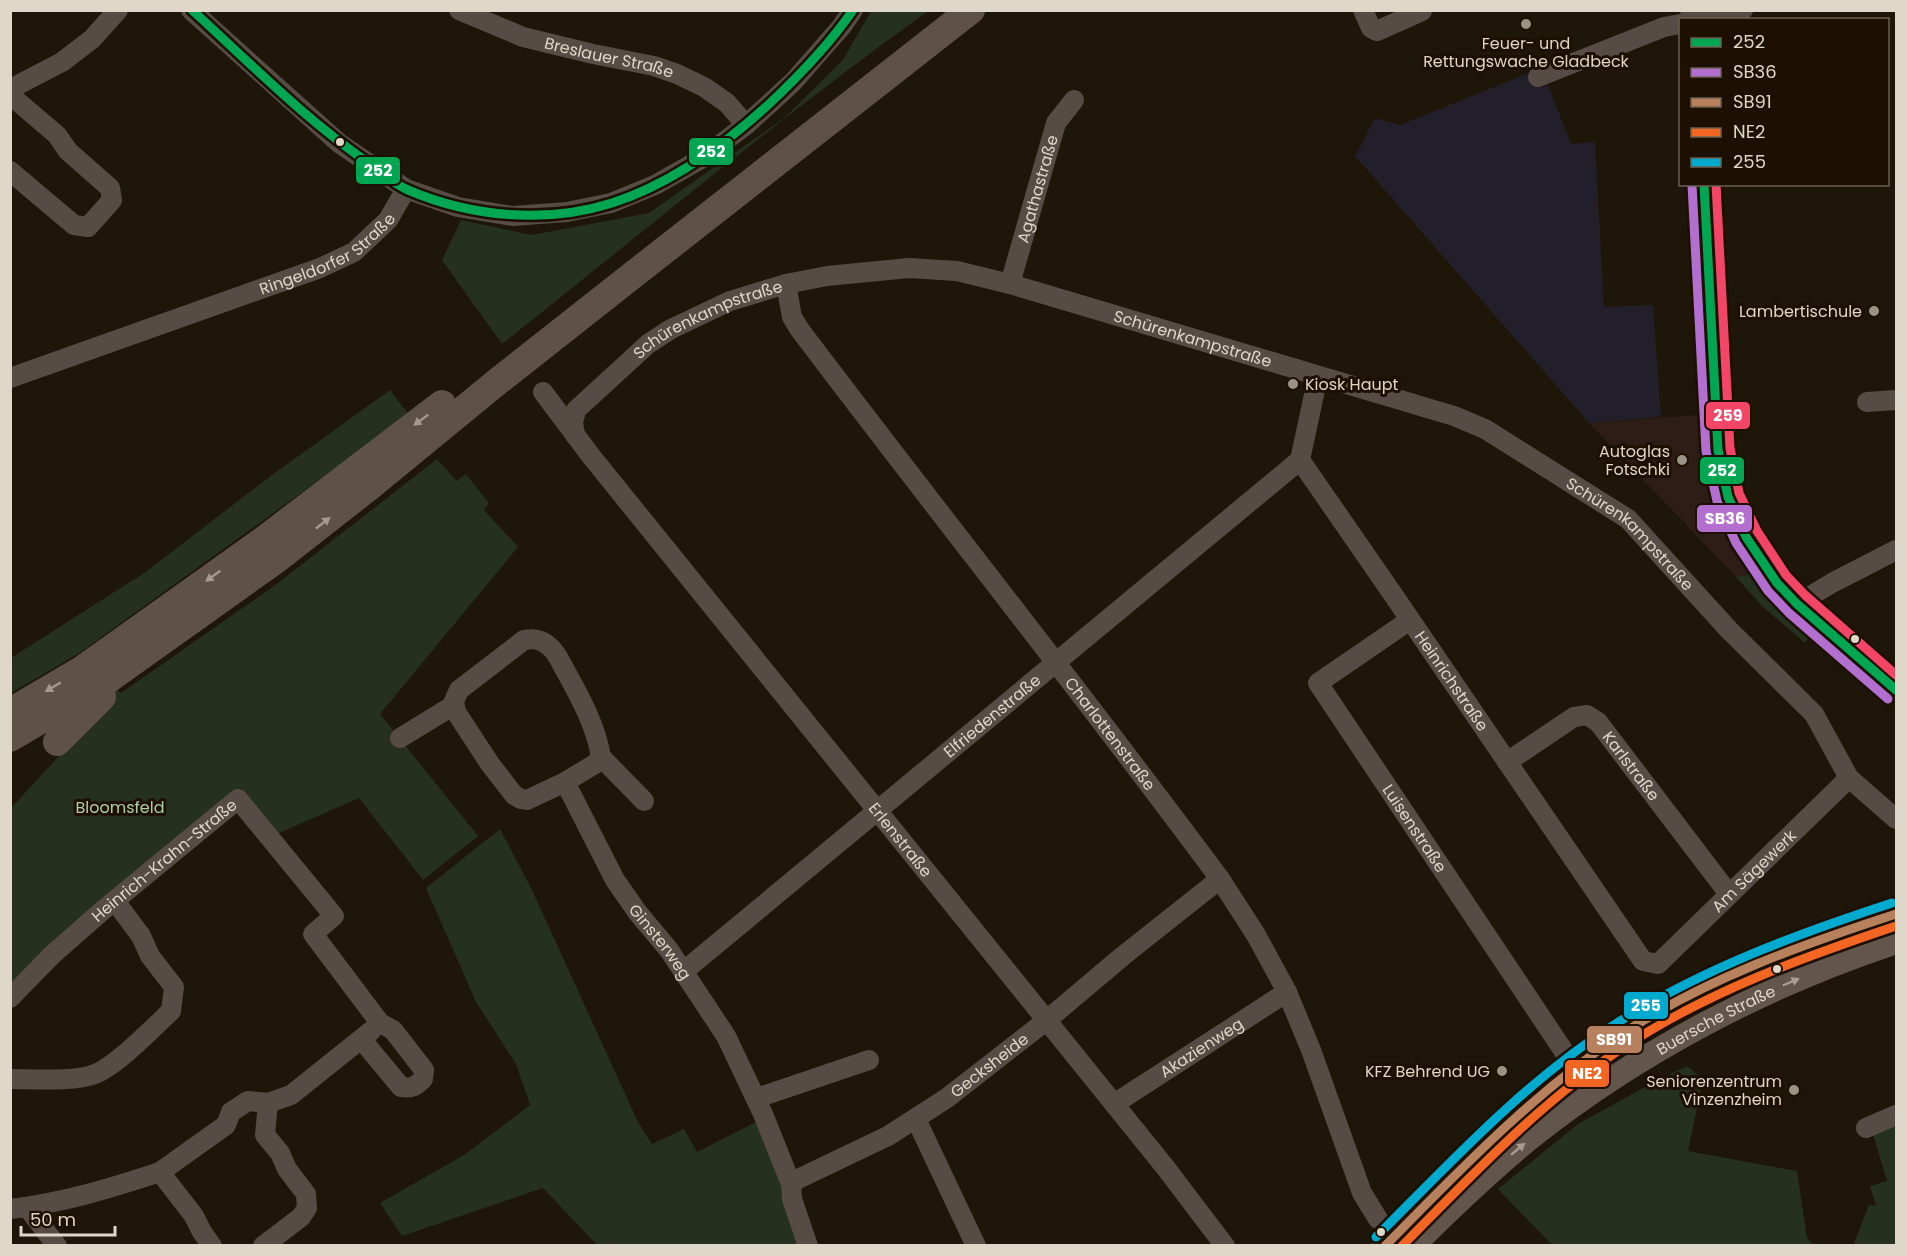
<svg xmlns="http://www.w3.org/2000/svg" width="1907" height="1256" font-family="Poppins,sans-serif">
<style>
.commercial{fill:#2e1c17}
.industrial{fill:#231f2a}
.green{fill:#26301e}
.lines{fill:none;stroke-linecap:round;stroke-linejoin:round}
.minor{stroke:#564c45;stroke-width:20}
.major{stroke:#62554b;stroke-width:24}
.highway{stroke:#5e5246;stroke-width:28}
.bus-1-casing{stroke:#1d1000;stroke-width:14}
.bus-2-casing{stroke:#1d1000;stroke-width:14}
.bus-3-casing{stroke:#1d1000;stroke-width:14}
.bus-4-casing{stroke:#1d1000;stroke-width:14}
.bus-5-casing{stroke:#1d1000;stroke-width:14}
.bus-6-casing{stroke:#1d1000;stroke-width:14}
.bus-1{stroke:#00a651;stroke-width:9}
.bus-2{stroke:#b36fd0;stroke-width:9}
.bus-3{stroke:#b6815c;stroke-width:9}
.bus-4{stroke:#f26522;stroke-width:9}
.bus-5{stroke:#00a9ce;stroke-width:9}
.bus-6{stroke:#f34667;stroke-width:9}
.oneway{fill:#a59b8d}
.oneway2{fill:#a79c8f}
.poi-dot{fill:#9b9384;stroke:#1d1000;stroke-width:2}
.bus-dot{fill:#dfd7c7;stroke:#1d1000;stroke-width:2}
.labels{text-anchor:middle;dominant-baseline:central;stroke-width:6;stroke-linejoin:round;paint-order:stroke}
.poi-label{font-size:16px;fill:#dfd7c7;stroke:#1d1000;text-anchor:end}
.street-label{font-size:16px;fill:#dfd7c7;stroke:#1d1000}
.park-label{font-size:16px;fill:#afcfa1;stroke:#1d1000}
.line-badge{stroke:#1d1000;stroke-width:2}
.badge-label{font-size:16px;text-anchor:middle;font-weight:bold;fill:#fff}
</style>
<rect width="100%" height="100%" fill="#1e1608"/>
<path class="commercial" d="M1699 415 1704 454 1709 478 1733 544 1751 574 1736 577 1589 423Z"/>
<path class="industrial" d="M1536 70 1542 87 1548 85 1571 144 1595 142 1604 307 1653 305 1661 417 1589 423 1355 156 1375 118 1400 125Z"/>
<path class="green" d="M871 11H928C782 116 643 232 502 344L442 260 461 220 531 235 649 213 783 119 843 60Z
M390 390 409 415 78 654 11 693V658L144 573 272 475Z
M437 459 457 481 466 474 489 503 484 510 518 547 380 714 478 836 423 880 359 798 277 834 240 788 32 965 11 990V808L60 755 115 688 121 693 274 586Z
M1751 574 1768 599 1772 600 1790 623 1808 639 1805 643 1762 606 1736 577Z
M500 829 532 890 638 1122 652 1144 684 1129 697 1152 756 1122 758 1124 779 1177 798 1245H597L543 1188 402 1236 380 1203 464 1155 530 1105 516 1064 476 1002 426 888Z
M1687 1066 1703 1079 1688 1151 1797 1171 1807 1238 1814 1245H1558L1551 1244 1498 1189 1578 1124 1645 1087Z
M1896 1123V1245L1853 1246 1869 1205 1876 1206 1870 1186 1887 1181 1873 1134Z"/>
<g class="lines">
<g class="minor">
<path d="M191 10 339 143 406 189 458 207 513 216 567 212 611 203 655 185 701 159 746 125 793 82 842 26 853 10"/>
<path id="s1" d="M459 10 523 37 593 54 654 66 677 74 704 87 727 103 746 125"/>
<path d="M1363 10 1371 28 1377 31 1422 11"/>
<path d="M1690 10 1692 20"/>
<path d="M1705 20 1743 10"/>
<path d="M1538 77 1664 27 1680 24"/>
<path d="M10 89 62 62 92 39 118 10"/>
<path d="M10 95 57 135 68 151 110 188 112 200 88 227 74 225 10 171"/>
<path d="M1704 184 1718 450 1728 497 1746 537 1777 583 1797 604 1896 690"/>
<path id="s2" d="M786 284 792 317 800 330C939 514 1083 694 1220 879L1256 935 1287 992 1311 1050 1362 1193 1378 1219"/>
<path id="s3" d="M1010 284 1056 123 1074 100"/>
<path id="s4" d="M1318 376 1300 460 1392 593 1643 961 1658 964 1849 778"/>
<path id="s5" d="M10 378 320 268 354 252 388 220 406 189"/>
<path id="s6" d="M543 392 591 456 1165 1167 1225 1246"/>
<path d="M1867 402 1896 400"/>
<path id="s7" d="M575 435 573 423 576 410 648 344 671 329 730 301 786 284 827 276 909 268 957 271 1010 284 1454 416 1485 429 1628 519 1729 630 1814 714 1849 778 1896 819"/>
<path d="M1797 604 1832 583 1896 550"/>
<path id="s8" d="M1410 620 1318 683 1575 1068"/>
<path d="M400 738 454 705"/>
<path d="M601 757 644 801"/>
<path id="s9" d="M1507 762 1574 717 1587 715 1598 722 1729 894"/>
<path id="s10" d="M565 782 595 764 601 757C596 726 580 697 565 670 561 663 557 653 550 647 543 640 534 638 524 640L459 690 454 701 456 712 490 764 514 795 521 799 527 800 565 782 615 880 638 913 669 950 726 1036 763 1114 791 1184 792 1199 808 1246"/>
<path id="s11" d="M684 971 1300 460"/>
<path id="s12" d="M10 998 52 955 102 911 238 799 334 916 313 934 380 1023 393 1030 424 1070 423 1079C416 1086 412 1089 401 1087L362 1040"/>
<path d="M10 1079C33 1079 75 1082 95 1074 117 1065 152 1029 171 1011L174 987 150 956 141 936 115 901"/>
<path d="M757 1098 869 1060"/>
<path id="s13" d="M1114 1104 1287 992"/>
<path d="M916 1119 976 1246"/>
<path d="M1866 1128 1896 1115"/>
<path d="M160 1172 226 1125 231 1112 248 1101 268 1103 291 1095 371 1031"/>
<path id="s14" d="M791 1184 798 1179 888 1136 947 1098 1047 1020 1124 955 1220 879"/>
<path d="M27 1207 57 1246"/>
<path d="M10 1209C63 1203 111 1188 160 1172L194 1216 202 1232 212 1246"/>
<path d="M263 1246 301 1217 307 1208 306 1194 287 1169 280 1153 265 1135 268 1103"/>
</g>
<g class="major">
<path d="M1384 1246C1470 1161 1554 1070 1661 1010 1736 969 1815 940 1896 914"/>
<path id="s15" d="M1413 1246C1451 1208 1489 1172 1530 1138 1638 1052 1766 985 1896 942"/>
</g>
<path class="highway" d="M10 712 83 669 261 542 442 404
M10 738 103 683 277 559 369 487 497 382 629 278 971 10
M57 742 102 697"/>
<g class="bus-1-casing">
<path id="bus-1" d="M192 10C249 62 306 120 370 164 382 173 394 184 408 190 471 217 546 224 612 203 671 184 723 146 768 105 799 76 829 45 853 10
M1704 184 1718 450 1728 497 1746 537 1777 583 1797 604 1896 690"/>
</g>
<g class="bus-2-casing">
<path id="bus-2" d="M1692 185 1706 451 1717 501 1736 543 1768 591 1789 613 1888 699"/>
</g>
<g class="bus-3-casing">
<path id="bus-3" d="M1385 1246C1459 1171 1533 1093 1622 1034 1705 979 1801 945 1896 914"/>
</g>
<g class="bus-4-casing">
<path id="bus-4" d="M1402 1246C1473 1174 1544 1098 1630 1043 1712 990 1804 957 1896 926"/>
</g>
<g class="bus-5-casing">
<path id="bus-5" d="M1376 1237C1451 1162 1526 1080 1617 1023 1702 969 1797 934 1892 903"/>
</g>
<g class="bus-6-casing">
<path id="bus-6" d="M1716 184 1730 448 1739 493 1757 531 1786 575 1805 595 1896 675"/>
</g>
<use href="#bus-1" class="bus-1"/>
<use href="#bus-2" class="bus-2"/>
<use href="#bus-3" class="bus-3"/>
<use href="#bus-4" class="bus-4"/>
<use href="#bus-5" class="bus-5"/>
<use href="#bus-6" class="bus-6"/>
</g>
<defs><path id="oneway-solid" d="M-6-.8H1V-3.2L6.5 0L1 3.2V.8H-6Z" transform="scale(1.5)"/></defs>
<g class="oneway">
<use href="#oneway-solid" transform="translate(421 420) rotate(143)"/>
<use href="#oneway-solid" transform="translate(323 523) rotate(-38)"/>
<use href="#oneway-solid" transform="translate(213 576) rotate(144)"/>
<use href="#oneway-solid" transform="translate(53 687) rotate(150)"/>
</g>
<g class="oneway2">
<use href="#oneway-solid" transform="translate(1791 982) rotate(-23)"/>
<use href="#oneway-solid" transform="translate(1518 1149) rotate(-40)"/>
</g>
<g class="poi-dot">
<circle cx="1526" cy="24" r="6"/>
<circle cx="1874" cy="311" r="6"/>
<circle cx="1293" cy="384" r="6"/>
<circle cx="1682" cy="460" r="6"/>
<circle cx="1502" cy="1071" r="6"/>
<circle cx="1794" cy="1090" r="6"/>
</g>
<g class="bus-dot">
<circle cx="340" cy="142" r="5"/>
<circle cx="1855" cy="639" r="5"/>
<circle cx="1777" cy="969" r="5"/>
<circle cx="1381" cy="1232" r="5"/>
</g>
<g class="labels">
<g class="poi-label">
<text x="1526" y="43" text-anchor="middle">Feuer- und<tspan x="1526" dy="18">Rettungswache Gladbeck</tspan></text>
<text x="1862" y="311">Lambertischule</text>
<text x="1305" y="384" text-anchor="start">Kiosk Haupt</text>
<text x="1670" y="451">Autoglas<tspan x="1670" dy="18">Fotschki</tspan></text>
<text x="1490" y="1071">KFZ Behrend UG</text>
<text x="1782" y="1081">Seniorenzentrum<tspan x="1782" dy="18">Vinzenzheim</tspan></text>
</g>
<g class="street-label">
<text stroke="none"><textPath href="#s1" startOffset="158">Breslauer Straße</textPath></text>
<text stroke="none"><textPath href="#s3" startOffset="99">Agathastraße</textPath></text>
<text stroke="none"><textPath href="#s5" startOffset="342">Ringeldorfer Straße</textPath></text>
<text stroke="none"><textPath href="#s7" startOffset="188">Schürenkampstraße</textPath></text>
<text stroke="none"><textPath href="#s7" startOffset="692">Schürenkampstraße</textPath></text>
<text stroke="none"><textPath href="#s7" startOffset="1178">Schürenkampstraße</textPath></text>
<text stroke="none"><textPath href="#s4" startOffset="354">Heinrichstraße</textPath></text>
<text stroke="none"><textPath href="#s11" startOffset="400">Elfriedenstraße</textPath></text>
<text stroke="none"><textPath href="#s2" startOffset="558">Charlottenstraße</textPath></text>
<text stroke="none"><textPath href="#s9" startOffset="162">Karlstraße</textPath></text>
<text stroke="none"><textPath href="#s8" startOffset="286">Luisenstraße</textPath></text>
<text stroke="none"><textPath href="#s6" startOffset="573">Erlenstraße</textPath></text>
<text stroke="none"><textPath href="#s12" startOffset="207">Heinrich-Krahn-Straße</textPath></text>
<text stroke="none"><textPath href="#s4" startOffset="842">Am Sägewerk</textPath></text>
<text stroke="none"><textPath href="#s10" startOffset="644">Ginsterweg</textPath></text>
<text stroke="none"><textPath href="#s15" startOffset="380">Buersche Straße</textPath></text>
<text stroke="none"><textPath href="#s13" startOffset="104">Akazienweg</textPath></text>
<text stroke="none"><textPath href="#s14" startOffset="232">Gecksheide</textPath></text>
</g>
<g class="park-label">
<text x="120" y="807">Bloomsfeld</text>
</g>
</g>
<g class="line-badge">
<rect x="688" y="137" width="46" height="29" rx="6" fill="#00a651"/>
<rect x="355" y="156" width="46" height="29" rx="6" fill="#00a651"/>
<rect x="1705" y="401" width="46" height="29" rx="6" fill="#f34667"/>
<rect x="1699" y="456" width="46" height="29" rx="6" fill="#00a651"/>
<rect x="1696" y="504" width="57" height="29" rx="6" fill="#b36fd0"/>
<rect x="1623" y="991" width="46" height="29" rx="6" fill="#00a9ce"/>
<rect x="1586" y="1025" width="57" height="29" rx="6" fill="#b6815c"/>
<rect x="1564" y="1059" width="46" height="29" rx="6" fill="#f26522"/>
</g>
<g class="badge-label">
<text x="711" y="157">252</text>
<text x="378" y="176">252</text>
<text x="1728" y="421">259</text>
<text x="1722" y="476">252</text>
<text x="1725" y="524">SB36</text>
<text x="1646" y="1011">255</text>
<text x="1614" y="1045">SB91</text>
<text x="1587" y="1079">NE2</text>
</g>
<rect width="1907" height="1256" fill="none" stroke="#dfd7c7" stroke-width="24"/>
<rect x="1679" y="18" width="210" height="168" fill="#1d1000" stroke="#6b6050" stroke-width="1.5"/>
<rect x="1691" y="38" width="30" height="9" fill="#00a651" stroke="#6b6050" stroke-width="1.5"/>
<text x="1733" y="48" font-size="18" fill="#dfd7c7">252</text>
<rect x="1691" y="68" width="30" height="9" fill="#b36fd0" stroke="#6b6050" stroke-width="1.5"/>
<text x="1733" y="78" font-size="18" fill="#dfd7c7">SB36</text>
<rect x="1691" y="98" width="30" height="9" fill="#b6815c" stroke="#6b6050" stroke-width="1.5"/>
<text x="1733" y="108" font-size="18" fill="#dfd7c7">SB91</text>
<rect x="1691" y="128" width="30" height="9" fill="#f26522" stroke="#6b6050" stroke-width="1.5"/>
<text x="1733" y="138" font-size="18" fill="#dfd7c7">NE2</text>
<rect x="1691" y="158" width="30" height="9" fill="#00a9ce" stroke="#6b6050" stroke-width="1.5"/>
<text x="1733" y="168" font-size="18" fill="#dfd7c7">255</text>
<path d="M21 1226v9h94v-9" fill="none" stroke="#dfd7c7" stroke-width="3"/>
<text x="30" y="1226" font-size="18" fill="#dfd7c7" stroke="#1d1000" stroke-width="4.5" paint-order="stroke">50 m</text>
</svg>
